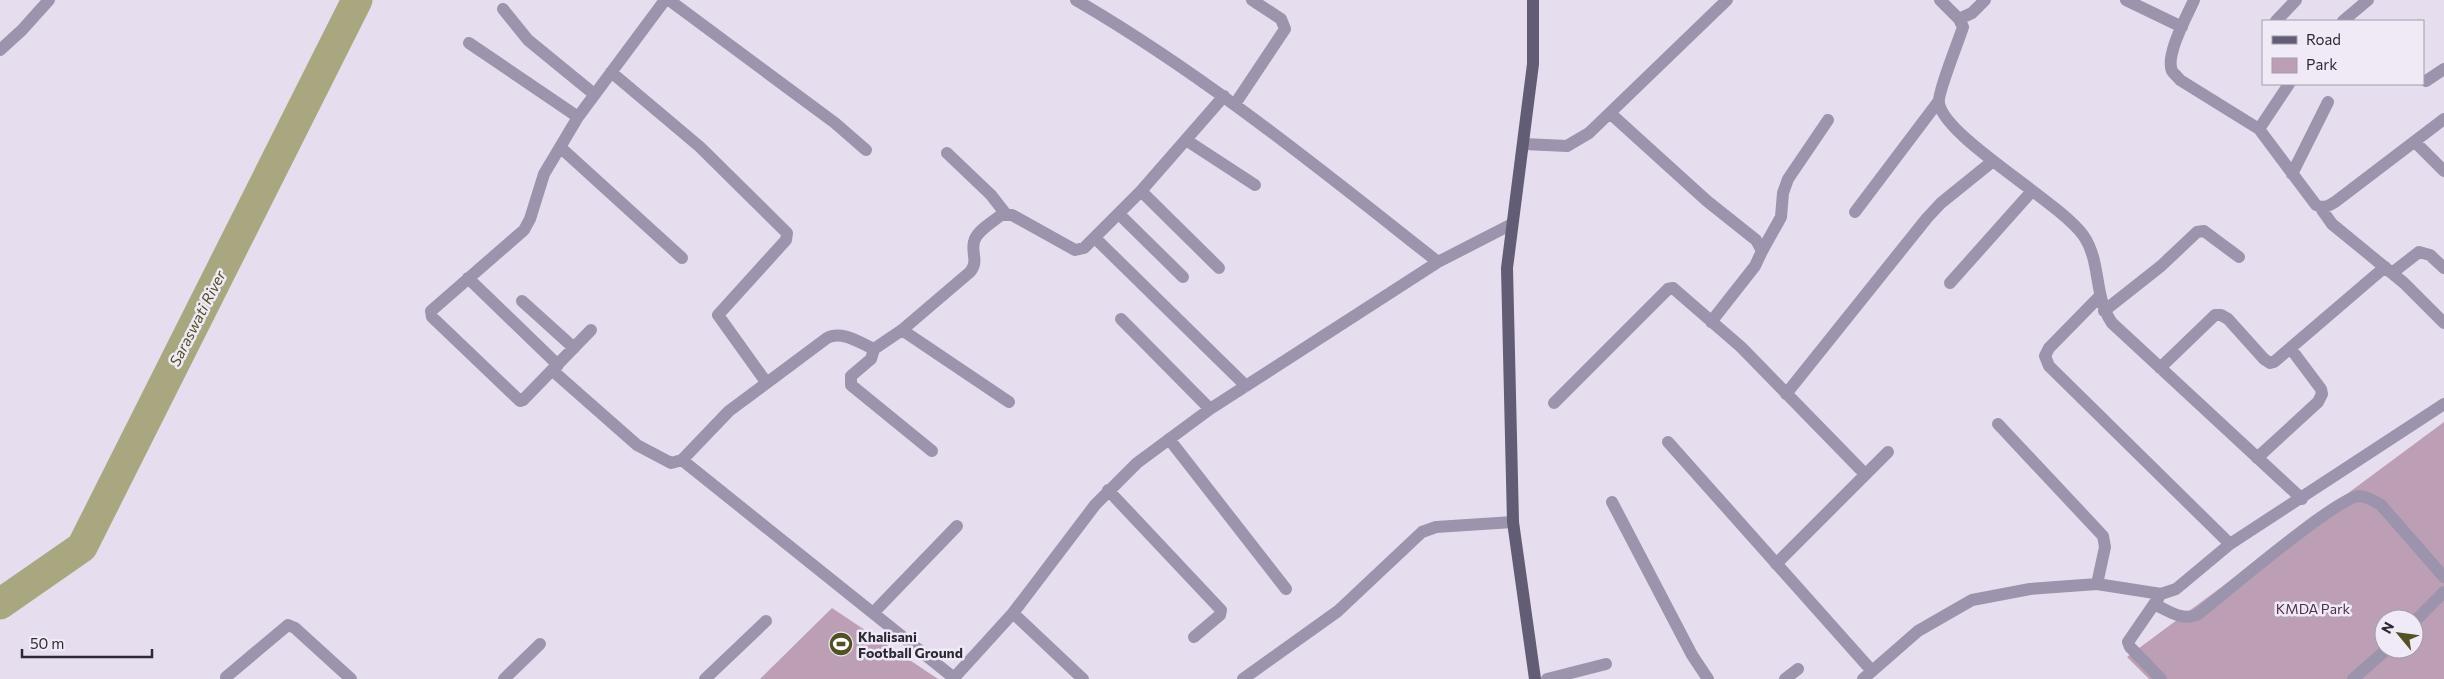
<svg xmlns="http://www.w3.org/2000/svg" width="2444" height="679" font-family="Commissioner,sans-serif">
<style>
.green{fill:#bd9fb5;fill-rule:evenodd}
.lines{fill:none;stroke-linecap:round;stroke-linejoin:round}
.river{stroke:#a9a780;stroke-width:31}
.minor{stroke:#9c94ac;stroke-width:12}
.major{stroke:#625c75;stroke-width:12}
.labels{text-anchor:middle;dominant-baseline:central;stroke-width:5;stroke-linejoin:round;paint-order:stroke}
.park-label{font-size:14px;fill:#503047;stroke:#f0eaf7}
.poi-label{font-size:14px;font-weight:bold;fill:#2c2935;stroke:#f0eaf7;text-anchor:start}
.water-label{font-size:15px;font-style:italic;fill:#515124;stroke:#f0eaf7}
</style>
<rect width="100%" height="100%" fill="#e6deef"/>
<path class="green" d="M2444 422V679H2149L2127 657ZM2384 619H2414V649H2384Z
M832 608 938 679H760Z"/>
<g class="lines">
<path class="river" d="M0 604 82 547 357 0"/>
<path class="minor" d="M669 0 835 123 866 150
M1076 0C1205 75 1321 170 1438 262
M1940 0 1959 19 1963 27C1959 40 1937 94 1939 103 1944 137 2058 201 2083 235 2102 262 2093 296 2112 323L2302 499
M2126 0 2182 27
M2194 0C2187 16 2165 55 2172 71 2174 74 2178 77 2180 80L2259 129 2316 205C2324 209 2328 206 2335 202L2444 119
M503 9 528 40 594 94
M1959 19 1972 13 1985 0
M2276 21 2296 0
M2343 21 2368 0
M469 43 578 117
M0 50 22 30 49 0
M611 72 700 147 787 233 786 240 718 315 766 382
M2426 81 2444 69
M1235 104 1285 29 1281 19 1252 0
M1611 114 1707 201 1756 240 1762 251 1755 266 1711 322
M2259 129 2289 84
M1186 140 1255 185
M2415 142 2444 171
M1523 144 1567 146 1589 133 1727 0
M560 147 682 258
M947 153 991 195 1005 213
M2292 174 2328 102
M1141 191 1219 268
M2320 207 2332 224 2404 283 2444 323
M1855 212 1938 102
M1119 214 1183 277
M1095 238 1246 386
M1762 251 1781 217 1783 193 1788 179 1828 120
M2392 273 2419 252 2430 255 2444 268
M468 278 558 365
M1950 283 2032 191
M2100 296 2049 348 2045 356 2049 366 2230 544
M522 301 574 348
M2104 311 2161 266 2197 232 2204 231 2239 257
M1121 319 1210 409
M591 330 523 400 520 401 432 317 431 311 524 230 530 219 544 174 578 117 665 0
M902 330 1009 402
M874 349 871 359 851 376V385L932 451
M2160 368 2215 315H2221L2228 319 2264 359 2270 363 2274 362 2385 267
M553 371 637 445 671 463 682 460 729 411 827 338C842 330 860 343 874 349L902 330 970 272C979 261 971 254 974 242 976 231 993 222 1001 215H1012L1075 250 1084 248 1141 191 1224 96
M1786 394 1927 218 1941 203 1993 161
M1554 403 1668 289 1673 288 1741 347 1865 474
M1998 424 2103 536 2105 547 2097 584
M1169 439 1286 589
M1668 442 1872 671
M2257 458 2318 402 2322 394 2321 389 2291 349
M682 460 954 678
M1108 490 1221 610 1220 615 1194 637
M1612 502 1692 655 1708 679
M1776 564 1888 452
M2159 597 2128 642 2130 647 2161 679
M2154 604C2169 611 2183 622 2198 614 2223 595 2337 497 2359 496 2367 496 2374 501 2381 505L2444 577
M874 612 957 526
M1013 613 1083 679
M2414 622 2444 592
M226 677 288 625 295 628 351 679
M504 679 540 644
M705 679 766 621
M953 679 1013 613 1095 505 1137 463 1210 409 1438 262 1512 224
M1243 679 1338 611 1422 532 1436 527 1513 522
M1547 679 1606 664
M1785 679 1798 669
M1863 679 1918 631 1972 600 2030 589 2097 584 2161 594 2176 589 2230 544 2444 404
M2353 679 2387 649"/>
<path class="major" d="M1533 0V64L1507 268 1513 522 1535 679"/>
</g>
<defs>
<g id="stadium-disc" transform="scale(1.25)"><circle r="9.5" fill="#515124" stroke="#f0eaf7"/><path d="M0-5a6.5 5 0 1 0 0 10a6.5 5 0 1 0 0-10ZM-3.5-1.8h7v3.6h-7Z" fill="#fff"/></g>
</defs>
<g fill-rule="evenodd">
<use href="#stadium-disc" x="841" y="644"/>
</g>
<g class="labels">
<g class="park-label">
<text x="2313" y="608">KMDA Park</text>
</g>
<g class="poi-label">
<text x="858" y="636">Khalisani<tspan x="858" dy="16">Football Ground</tspan></text>
</g>
<g class="water-label">
<text transform="translate(197 318) rotate(-63)">Saraswati River</text>
</g>
</g>
<rect x="2262" y="20" width="162" height="65" fill="#f0eaf7" stroke="#a29da9"/>
<rect x="2272" y="36" width="25" height="8" fill="#625c75" stroke="#a29da9"/>
<text x="2306" y="45" font-size="15" fill="#2c2935">Road</text>
<rect x="2272" y="58" width="25" height="15" fill="#bd9fb5" stroke="#a29da9"/>
<text x="2306" y="70" font-size="15" fill="#2c2935">Park</text>
<g transform="translate(2399 634) rotate(299)"><circle r="24" fill="#f0eaf7" stroke="#a29da9"/>
<path d="M0-4L9 19L0 12L-9 19Z" fill="#515124"/>
<text y="-8" font-size="14" font-weight="bold" text-anchor="middle" fill="#2c2935">N</text>
</g>
<path d="M22 649v8h130v-8" fill="none" stroke="#2c2935" stroke-width="2.5"/>
<text x="30" y="649" font-size="15" fill="#2c2935" stroke="#f0eaf7" stroke-width="4" paint-order="stroke">50 m</text>
</svg>
